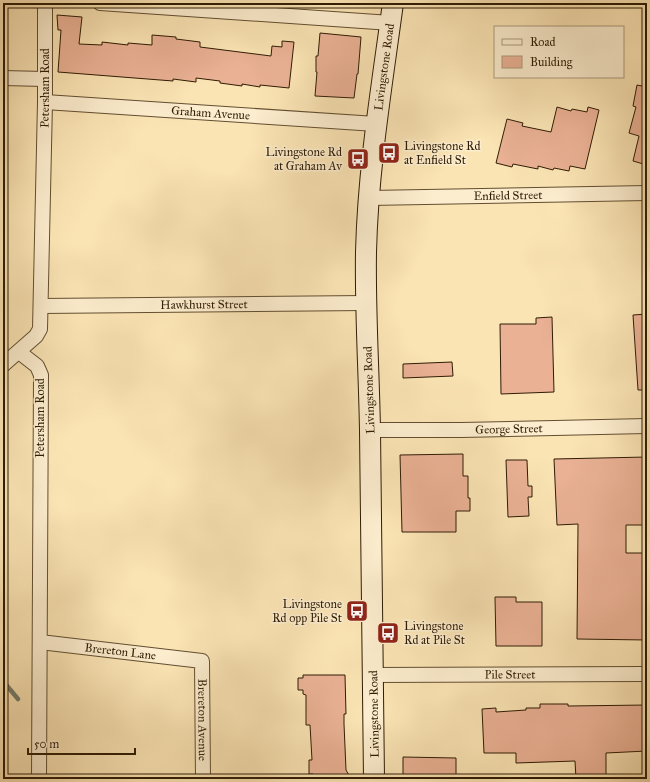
<svg xmlns="http://www.w3.org/2000/svg" width="650" height="782" font-family="'IM FELL Great Primer',serif">
<style>
.lines{fill:none;stroke-linecap:round;stroke-linejoin:round}
.stream{stroke:#727d6c;stroke-width:4.5}
.building{fill:#eab194;stroke:#2f1c04}
.street-casing{stroke:#624e30;stroke-width:16}
.secondary-casing{stroke:#2f1c04;stroke-width:22}
.street{stroke:#fcedce;stroke-width:14}
.secondary{stroke:#fcedce;stroke-width:20}
.labels{text-anchor:middle;dominant-baseline:central;stroke-width:3;stroke-linejoin:round;paint-order:stroke}
.street-label{font-size:12px;fill:#2f1c04;stroke:#fcedce}
.poi-label{font-size:12px;fill:#2f1c04;stroke:#fcedce;text-anchor:start}
</style>
<rect width="100%" height="100%" fill="#fbe4b4"/>
<filter id="stains"><feTurbulence type="fractalNoise" baseFrequency=".005" numOctaves="4"/><feColorMatrix values="0 0 0 0 .2 0 0 0 0 .09 0 0 0 0 .02 0 0 0 .5 -.17"/></filter>
<radialGradient id="worn" r=".72"><stop offset=".6" stop-color="#630" stop-opacity="0"/><stop offset="1" stop-color="#630" stop-opacity=".3"/></radialGradient>
<g class="lines">
<path class="stream" d="M3 681 18 699"/>
</g>
<path class="building" d="M57 15 82 17 79 44 102 45V42L128 45V43L152 45V35L176 37V39L200 42V47L271 56 272 46 282 47V41L294 42 289 88 260 85V87L242 84V86L220 83V81L196 78V82L173 79V81L58 72 61 30H58Z
M320 33 361 37 358 74H357L354 98 315 96 317 72H316V56H318Z
M644 81 647 82V165L633 161 639 136 629 133 636 107 633 106 637 85 642 86Z
M557 107 571 111 572 109 587 112 588 107 599 110 585 169 570 166 569 171 554 168 553 170 538 166V169L513 164 512 167 496 163 507 119 523 123 522 126 551 132Z
M647 314V390H638L633 315Z
M552 317 554 392 501 394 500 324H536V318Z
M452 362 453 376 403 378V364Z
M463 454V476H468V498H470V511H456V532H402L400 455Z
M647 457V525H626V553H647V640L577 639 578 524 557 525 554 459Z
M506 460H527L528 486H532V497H528L529 516 508 517Z
M495 597H516V602H542V646H496Z
M303 675H345L346 714H344V724L346 770 351 779H314L313 774H309V760H312L310 725H306V695L303 694V690H298V678H303Z
M540 704H568V706L647 705V751L606 753V779H576L575 761 516 763V753H484L482 709 496 708V712L526 710V708H540Z
M403 757 456 758V779H403Z"/>
<g class="lines">
<g class="street-casing">
<g id="street">
<path d="M100 3 391 23"/>
<path d="M3 78 44 79"/>
<path id="s1" d="M45 102 376 124"/>
<path id="s2" d="M369 198 647 193"/>
<path id="s3" d="M41 306 366 303"/>
<path d="M19 352 37 366 41 375 39 779"/>
<path id="s4" d="M3 365 36 336 40 329 45 102V3"/>
<path id="s5" d="M370 430H461L647 426"/>
<path id="s6" d="M40 642 202 661 203 779"/>
<path id="s7" d="M373 675 647 674"/>
</g>
</g>
<g class="secondary-casing">
<g id="secondary">
<path id="s8" d="M374 779C373 663 372 547 370 431 369 371 365 311 366 252 368 168 382 85 393 3"/>
</g>
</g>
<use href="#street" class="street"/>
<use href="#secondary" class="secondary"/>
</g>
<defs>
<g id="bus-square" transform="scale(1.15)"><rect x="-9" y="-9" width="18" height="18" rx="4" fill="#8f2418" stroke="#fcedce"/><path d="M-5-6H5V4H4V6H2V4H-2V6H-4V4H-5ZM-3.5-4V0h7V-4ZM-3.5 1.2v1.5H-2V1.2ZM2 1.2v1.5H3.5V1.2Z" fill="#fff"/></g>
</defs>
<g fill-rule="evenodd">
<use href="#bus-square" x="389" y="153"/>
<use href="#bus-square" x="358" y="159"/>
<use href="#bus-square" x="357" y="611"/>
<use href="#bus-square" x="388" y="633"/>
</g>
<g class="labels">
<g class="street-label">
<text stroke="none"><textPath href="#s8" startOffset="713">Livingstone Road</textPath></text>
<text stroke="none"><textPath href="#s4" startOffset="293">Petersham Road</textPath></text>
<text stroke="none"><textPath href="#s1" startOffset="166">Graham Avenue</textPath></text>
<text stroke="none"><textPath href="#s2" startOffset="139">Enfield Street</textPath></text>
<text stroke="none"><textPath href="#s3" startOffset="163">Hawkhurst Street</textPath></text>
<text transform="translate(369 390) rotate(-92)">Livingstone Road</text>
<text transform="translate(40 418) rotate(-90)">Petersham Road</text>
<text stroke="none"><textPath href="#s5" startOffset="139">George Street</textPath></text>
<text stroke="none"><textPath href="#s6" startOffset="81">Brereton Lane</textPath></text>
<text stroke="none"><textPath href="#s7" startOffset="137">Pile Street</textPath></text>
<text transform="translate(374 714) rotate(-91)">Livingstone Road</text>
<text stroke="none"><textPath href="#s6" startOffset="222">Brereton Avenue</textPath></text>
</g>
<g class="poi-label">
<text x="404" y="146">Livingstone Rd<tspan x="404" dy="14">at Enfield St</tspan></text>
<text x="342" y="152" text-anchor="end">Livingstone Rd<tspan x="342" dy="14">at Graham Av</tspan></text>
<text x="342" y="604" text-anchor="end">Livingstone<tspan x="342" dy="14">Rd opp Pile St</tspan></text>
<text x="404" y="626">Livingstone<tspan x="404" dy="14">Rd at Pile St</tspan></text>
</g>
</g>
<rect width="650" height="782" fill="none" stroke="#fbe4b4" stroke-width="16"/>
<rect x="4" y="4" width="642" height="774" fill="none" stroke="#2f1c04" stroke-width="2"/>
<rect x="8" y="8" width="634" height="766" fill="none" stroke="#2f1c04"/>
<rect x="494" y="26" width="130" height="52" fill="#fcedce" stroke="#aa997d"/>
<rect x="502" y="39" width="20" height="6" fill="#fcedce" stroke="#aa997d"/>
<text x="530" y="46" font-size="12" fill="#2f1c04">Road</text>
<rect x="502" y="56" width="20" height="12" fill="#eab194" stroke="#aa997d"/>
<text x="530" y="66" font-size="12" fill="#2f1c04">Building</text>
<path d="M28 748v6h107v-6" fill="none" stroke="#2f1c04" stroke-width="2"/>
<text x="34" y="748" font-size="12" fill="#2f1c04" stroke="#fcedce" stroke-width="3" paint-order="stroke">50 m</text>
<rect width="100%" height="100%" filter="url(#stains)"/>
<rect width="100%" height="100%" fill="url(#worn)"/>
</svg>
